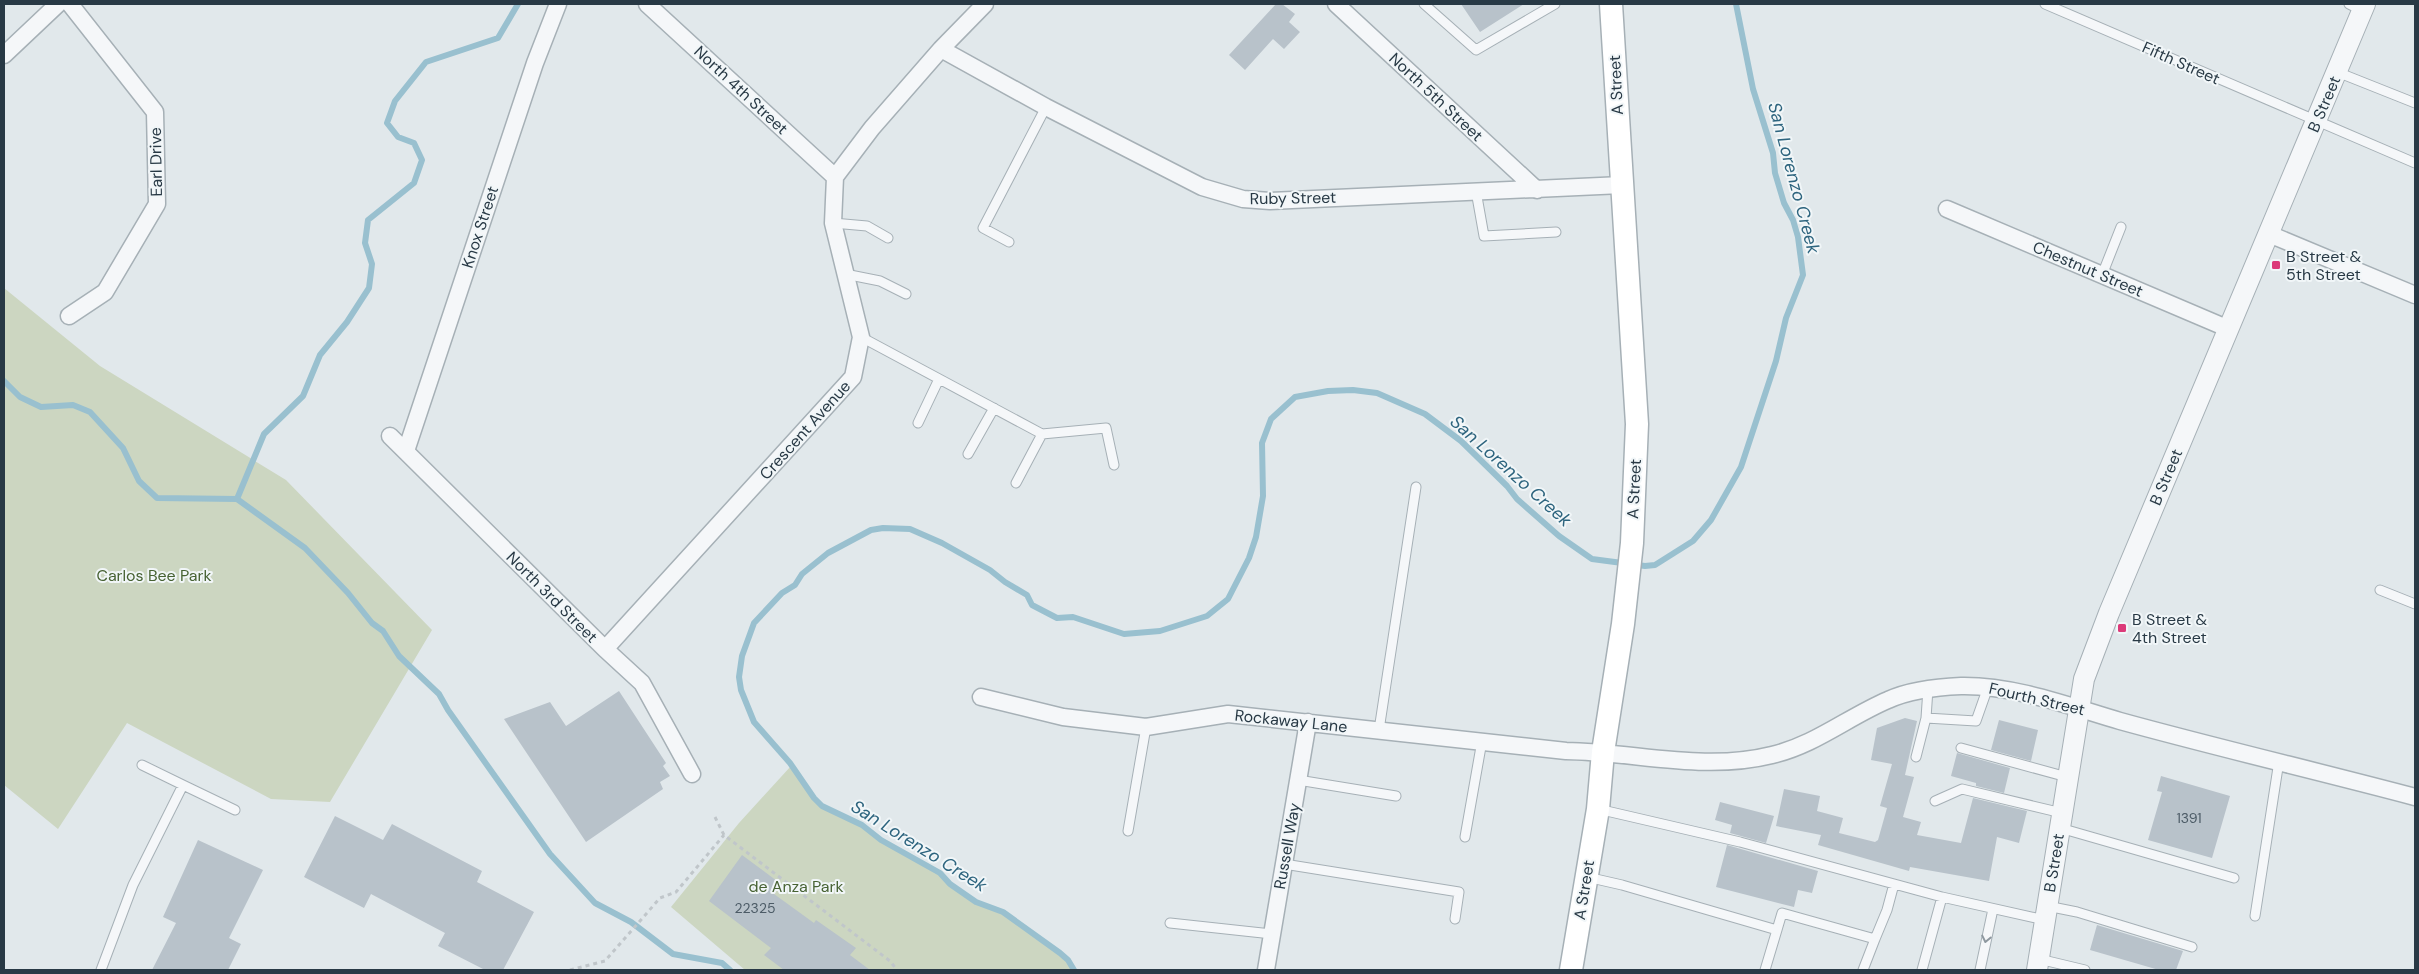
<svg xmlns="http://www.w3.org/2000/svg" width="2419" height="974" font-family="'DM Sans',sans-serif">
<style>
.green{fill:#ccd6c1}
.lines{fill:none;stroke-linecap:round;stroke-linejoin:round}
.stream{stroke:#99c0cf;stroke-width:6}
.building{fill:#b8c2ca}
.service-casing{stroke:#a6b0b6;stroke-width:11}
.minor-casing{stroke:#a6b0b6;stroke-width:19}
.tertiary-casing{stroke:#a6b0b6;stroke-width:22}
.secondary-casing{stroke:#a6b0b6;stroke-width:25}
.path{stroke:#c0c6ca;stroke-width:3;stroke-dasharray:4 4;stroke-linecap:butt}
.service{stroke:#f5f7f9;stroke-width:9}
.minor{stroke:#f5f7f9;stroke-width:16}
.tertiary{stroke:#f5f7f9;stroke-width:20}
.secondary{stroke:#fff;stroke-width:22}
.oneway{stroke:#8e989f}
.poi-dot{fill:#dc3a79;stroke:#f1f6f8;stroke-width:2}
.labels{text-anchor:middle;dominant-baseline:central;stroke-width:4;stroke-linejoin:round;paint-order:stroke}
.number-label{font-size:14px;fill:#4c5b66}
.street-label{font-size:16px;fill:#283945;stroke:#f1f6f8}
.poi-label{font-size:16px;fill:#283945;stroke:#f1f6f8;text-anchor:start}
.park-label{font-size:16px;fill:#476233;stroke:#f1f6f8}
.water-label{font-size:18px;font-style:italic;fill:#2d647e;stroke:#f1f6f8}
</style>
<rect width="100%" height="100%" fill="#e1e8eb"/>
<path class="green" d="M4 288 100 366 286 480 432 630 330 802 271 799 127 723 58 829 4 785Z
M791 766 805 787 822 806 862 825 881 840 940 873 950 884 976 902 1003 912 1060 953 1068 960 1074 970H745L671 907 739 823Z"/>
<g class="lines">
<path class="stream" d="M4 381 20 397 41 407 73 405 90 412 123 448 139 481 157 498 237 499
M237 499 305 548 348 593 372 623 383 631 399 656 439 694 448 710 550 854 595 903 631 922 673 954 722 963 730 970
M237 499 264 434 303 396 320 355 347 322 369 288 372 264 365 243 368 220 414 183 422 160 414 143 398 137 387 123 395 101 426 62 498 38 518 4
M1074 970 1068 960 1060 953 1003 912 976 902 950 884 940 873 881 840 862 825 822 806 814 798 790 763 754 722 741 690 739 677 742 656 754 623 782 593 795 585 802 574 828 553 871 530 883 528 910 529 942 543 990 570 1005 582 1027 595 1032 605 1057 618 1073 617 1124 634 1160 631 1207 616 1228 599 1249 558 1256 537 1263 496 1262 443 1271 419 1295 397 1328 391 1353 390 1377 393 1425 414 1461 441 1507 486 1517 499 1559 536 1592 559 1645 566 1655 565 1693 541 1711 520 1741 467 1776 361 1786 318 1803 275 1798 237 1793 220 1784 203 1775 173 1773 153 1753 89 1736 4"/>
</g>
<path class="building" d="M1276 4H1282L1295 14 1289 22 1300 32 1284 49 1273 39 1245 70 1229 55Z
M1461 4H1524L1480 32Z
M619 691 666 763 663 766 670 776 660 782 663 789 586 842 504 719 550 702 566 726Z
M1905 718 1917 721 1905 775 1914 777 1903 817 1921 822 1917 835 1961 843 1973 798 2027 811 2019 843 1997 837 1989 881 1910 867 1909 871 1818 845 1821 835 1776 826 1784 789 1820 796 1817 811 1843 818 1839 833 1875 842 1878 840 1887 808 1880 806 1892 764 1871 760 1877 728Z
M1999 720 2038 730 2031 761 1991 750Z
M1957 753 2010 768 2004 793 1976 786V783L1951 776Z
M2161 776 2230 796 2212 858 2148 840 2162 792 2157 791Z
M1720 802 1774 816 1766 843 1730 833 1732 825 1715 820Z
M335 816 383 840 392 824 482 871 477 882 534 912 503 970H485L438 946 445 933 371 894 364 908 304 877Z
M198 840 263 870 229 938 241 944 228 970H152L176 923 163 917Z
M1727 845 1818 871 1812 893 1798 890 1794 907 1716 887Z
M742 855 781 884 774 894 814 923 816 920 856 948 850 955 870 970H784L764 955 771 948 709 901Z
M2097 925 2183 951 2176 970H2159L2090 950Z"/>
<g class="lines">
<g class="service-casing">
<path id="service" d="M1424 4 1476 50 1555 4
M2045 4 2415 163
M2349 4 2363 11
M2337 72 2415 103
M1476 191 1484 236 1556 232
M833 223 867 226 888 238
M1009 242 983 228 1046 107
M845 274 880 281 906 294
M2102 275 2121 227
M861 337 1042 434 1106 428 1114 465
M918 423 939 379
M968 454 994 408
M1016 483 1042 434
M2380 590 2415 604
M1926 718 1928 689
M1379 730 1416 487
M1961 748 2067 777
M1916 757 1926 718 1976 721 1988 687
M1298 780 1396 796
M183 785 235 810
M1935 801 1962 789 2062 813
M1598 809 1740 842 1942 897
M2060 828 2234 878
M1128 831 1146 727
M1465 837 1482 741
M1284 864 1459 892 1455 919
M1587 877 1622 885 1777 930
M2047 906 2077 912 2192 947
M2255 916 2279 761
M1170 923 1272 934
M1875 939 1887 910 1894 884
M2039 959 2085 970
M101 970 133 885 183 785 142 765
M1765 970 1782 913 1875 939 1863 970
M1922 970 1942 897 2045 920
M1980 970 1993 909"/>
</g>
<g class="minor-casing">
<path id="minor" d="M647 4 835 177
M1336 4 1537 190
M941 49 1046 107 1202 187 1243 199 1270 201 1622 185
M4 55 58 4
M1947 209 2229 329
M2269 234 2415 295
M69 316 105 292 157 204 155 112 70 4
M390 436 605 649 642 683 692 774
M406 451 535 63 558 4
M605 649 853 377 861 337 833 223 835 177 872 128 941 49 985 4
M981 697 1063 717 1146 727 1228 714 1566 751C1636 752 1704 772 1772 755 1815 745 1848 717 1888 700 1910 690 1936 687 1961 686 2014 685 2069 706 2120 721 2218 748 2317 771 2415 797
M1266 970 1308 722"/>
</g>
<g class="tertiary-casing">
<path id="tertiary" d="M2037 970 2084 679 2109 613 2365 4"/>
</g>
<g class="secondary-casing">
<path id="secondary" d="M1571 970 1598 809 1603 752 1623 624 1632 543 1637 424 1611 4"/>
</g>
<path class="path" d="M715 817 724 835 890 961 897 970
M570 970 605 961 660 898 676 892 724 835"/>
<use href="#service" class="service"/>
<use href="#minor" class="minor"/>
<use href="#tertiary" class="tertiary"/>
<use href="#secondary" class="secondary"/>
</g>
<defs><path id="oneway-chevron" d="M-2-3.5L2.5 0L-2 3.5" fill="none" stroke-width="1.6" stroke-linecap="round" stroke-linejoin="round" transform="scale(1.25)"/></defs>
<use class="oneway" href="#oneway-chevron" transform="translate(1986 939) rotate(102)"/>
<g class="poi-dot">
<rect x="2271" y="260" width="10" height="10" rx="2.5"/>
<rect x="2117" y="623" width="10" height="10" rx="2.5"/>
</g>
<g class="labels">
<g class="number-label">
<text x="2189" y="818">1391</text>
<text x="755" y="908">22325</text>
</g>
<g class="street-label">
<text transform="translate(2181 63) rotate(24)">Fifth Street</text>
<text transform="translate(1616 85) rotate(-93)">A Street</text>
<text transform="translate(741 90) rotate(43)">North 4th Street</text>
<text transform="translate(1436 97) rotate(43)">North 5th Street</text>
<text transform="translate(2324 104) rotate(-67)">B Street</text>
<text transform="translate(156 162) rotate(-91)">Earl Drive</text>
<text transform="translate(1293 198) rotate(-1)">Ruby Street</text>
<text transform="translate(480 227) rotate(-72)">Knox Street</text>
<text transform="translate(2088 269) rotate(23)">Chestnut Street</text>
<text transform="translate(805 430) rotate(-48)">Crescent Avenue</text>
<text transform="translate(2166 477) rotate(-67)">B Street</text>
<text transform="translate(1634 489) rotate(-87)">A Street</text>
<text transform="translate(552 597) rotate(45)">North 3rd Street</text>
<text transform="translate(2037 699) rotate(13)">Fourth Street</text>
<text transform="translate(1291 721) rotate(6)">Rockaway Lane</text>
<text transform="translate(1287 846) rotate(-80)">Russell Way</text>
<text transform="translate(2054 863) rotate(-81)">B Street</text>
<text transform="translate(1584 890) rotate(-81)">A Street</text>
</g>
<g class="poi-label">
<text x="2286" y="256">B Street &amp;<tspan x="2286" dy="18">5th Street</tspan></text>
<text x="2132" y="619">B Street &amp;<tspan x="2132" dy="18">4th Street</tspan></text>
</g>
<g class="park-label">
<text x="154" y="575">Carlos Bee Park</text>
<text x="796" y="886">de Anza Park</text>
</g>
<g class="water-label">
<text transform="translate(1794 178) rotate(75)">San Lorenzo Creek</text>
<text transform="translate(1511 471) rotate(42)">San Lorenzo Creek</text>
<text transform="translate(919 846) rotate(32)">San Lorenzo Creek</text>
</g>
</g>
<rect width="2419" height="974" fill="none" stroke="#283945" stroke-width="10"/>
</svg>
